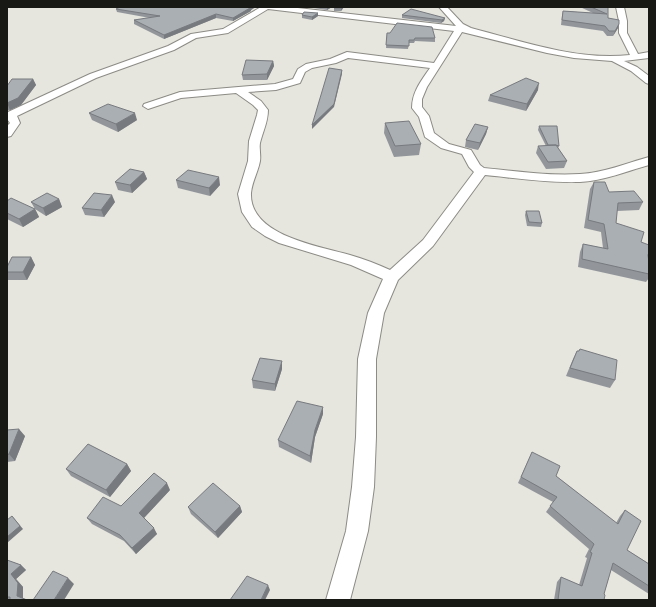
<svg xmlns="http://www.w3.org/2000/svg" width="656" height="607" font-family="'IBM Plex Sans',sans-serif">
<style>
.lines{fill:none;stroke-linecap:round;stroke-linejoin:round}
.street-casing{stroke:#8c8b85;stroke-width:2}
.street{fill:#fff;fill-rule:evenodd}
.wall{fill:#92969b}
.shaded-wall{fill:#777a7e}
.building{fill:#aaafb4;stroke:#777a7e}
</style>
<rect width="100%" height="100%" fill="#e6e5de"/>
<g class="lines">
<g class="street-casing">
<path id="street" d="M261 7H289L456 26 439 7H447L463 24 471 28C522 41 577 61 630 55L619 33V21L616 7H624L627 21V33L638 54 649 52V58L624 61 637 67 649 76V84L646 83 631 71 612 61 574 58 547 53 462 32 427 87 422 99V107L429 116 434 133 449 144 471 150 480 165 484 168C516 171 548 176 580 174 603 173 627 163 649 157V165C627 171 603 181 580 182 548 183 516 178 485 175L433 246 398 280 384 313 376 359V437L374 487 368 531 350 600H326L346 531 352 487 356 437 358 359 368 313 383 279 351 265 279 243 265 236 252 227 242 212 238 194 248 161 249 141 257 115 258 110 253 105 236 93 181 98 148 109 143 106 144 104 180 92 275 84 293 79 298 69 306 64 330 59 347 52 434 63 454 31 268 9 228 33 196 38 174 50 96 78 17 116 20 123 11 136 7 137V126L10 123 7 119 8 112 90 74 168 46 191 34 223 29ZM348 58 430 68C421 81 412 92 412 108L419 117 425 137 441 148 462 154 469 167 474 172 423 240 390 270C377 264 364 259 350 255 320 246 249 236 251 193 252 182 258 172 260 161 261 155 259 149 260 143 263 131 268 122 268 110L261 101 248 92 276 90 300 83 305 72 312 68 336 63Z"/>
</g>
<use href="#street" class="street"/>
</g>
<path class="wall" d="M120 7H253L254 8 251 10V11L233 21 216 18 164 39 134 24V20L150 18 117 12 116 9Z
M307 7H332L327 10Z
M334 7H344L341 11H334Z
M580 7H608V18L619 24 618 28 613 36H607L603 31 561 25 562 16 563 11 593 13Z
M302 15 318 16 312 20 302 18Z
M402 15 445 18 444 21 441 23 402 18Z
M387 33 435 38V42L415 41 414 43H409L408 49 386 48Z
M273 61 274 66 267 80H243L242 75Z
M33 79 36 85 21 105 10 110H7V86Z
M538 90 526 111 488 101 490 95Z
M89 113 137 120 118 132 92 120Z
M385 123 421 144 419 155 394 157 384 133Z
M539 126 559 146 558 148 567 161 564 168 546 169 536 153 538 146H546L538 130Z
M488 127 486 134 478 150 465 147 466 140Z
M144 172 147 179 132 193 118 190 115 182Z
M176 180 220 185 210 196 178 188Z
M594 182 609 192 643 202 639 210 617 211 616 223 641 242 648 255 649 263V278L646 282 578 267 580 252 583 244 603 248 601 232 584 228 590 189Z
M59 199 62 207 46 216 35 209 39 217 23 227 7 219V201L35 209 31 202Z
M115 202 104 217 85 215 82 208Z
M526 211 542 223 541 227 527 226 525 215Z
M31 257 35 265 27 280H8L7 278V267Z
M580 349 615 380 610 388 566 376 573 359 577 351H579Z
M282 369 275 391 253 388 252 380Z
M323 414 315 437 311 463 279 447 278 440Z
M7 430 25 436 15 461 7 462Z
M532 452 556 476 616 523 620 516 625 510 627 550 649 564V594L611 570 604 594V600H554L557 582 561 577 579 585 587 558 585 557 589 549 546 512 553 502 518 483Z
M127 464 131 471 110 497 71 476 66 469Z
M170 490 144 518 157 534 136 554 124 541 92 524 87 518Z
M240 506 242 512 218 538 191 514 188 507Z
M7 560 21 565 26 570 16 579 23 587V598L27 600H7Z"/>
<path class="shaded-wall" d="M250 7H253L254 8 251 10V11L233 21V18Z
M327 7H332L327 10Z
M342 7H344L341 11V8Z
M318 13V16L312 20V17Z
M216 14V18L164 39V35Z
M445 18 444 21 441 23 442 20Z
M619 24 618 28 613 36 615 31Z
M273 61 274 66 267 80V74Z
M342 70V74L334 107 312 129V125Z
M33 79 36 85 21 105 10 110 7 103Z
M539 83 538 90 526 111 527 104Z
M135 113 137 120 118 132 116 124Z
M488 127 486 134 478 150 480 143Z
M144 172 147 179 132 193 130 185Z
M219 177 220 185 210 196 209 188Z
M112 195 115 202 104 217 101 210Z
M59 199 62 207 46 216 43 208Z
M35 209 39 217 23 227 19 219Z
M31 257 35 265 27 280 23 272Z
M282 361V369L275 391V384Z
M323 407V414L315 437 311 463 310 456 315 430Z
M19 429 25 436 15 461 9 454Z
M127 464 131 471 110 497 106 490Z
M167 483 170 490 143 519 139 513Z
M240 506 242 512 218 538 215 532Z
M12 516 23 529 7 543V537Z
M154 528 157 534 136 554 132 548Z
M21 565 26 570 16 579 23 587V600L17 596 11 574Z
M68 578 74 584 64 600H54Z
M268 585 270 590 265 600H261Z"/>
<path class="building" d="M120 7H250L249 8H250L233 18 216 14 164 35 134 20 160 16 116 9Z
M334 7H342L341 8H334Z
M591 7H608V18L619 20V24L615 31H609L605 26 562 20 563 11 607 14Z
M411 9 445 18 442 20 402 15Z
M304 12 318 13 312 17 302 15Z
M397 23 432 27 435 38H415L414 40H409V46L386 45 387 33H390Z
M246 60 273 61 267 74 242 75Z
M329 68 342 70 334 104 312 125Z
M526 78 539 83 527 104 490 95Z
M12 79H33L18 98 7 103V86Z
M108 104 135 113 116 124 89 113Z
M409 121 421 144 395 146 385 123Z
M475 124 488 127 480 143 466 140Z
M539 126H557L559 146 556 145H548Z
M556 145 567 161 548 162 538 146Z
M130 169 144 172 130 185 115 182Z
M188 170 219 177 209 188 176 180Z
M594 182H605L609 192 634 191 643 202 618 203 616 223 644 232 641 242 649 245V252L648 255 649 263V274L582 259 583 244 608 249 604 224 588 220Z
M47 193 59 199 43 208 31 202Z
M94 193 112 195 101 210 82 208Z
M11 198 35 209 19 219 7 213V201Z
M526 211H539L542 223 529 222Z
M12 257H31L23 272H7V267Z
M580 349 617 360 615 380 570 368 577 351H579Z
M260 358 282 361 275 384 252 380Z
M297 401 323 407 315 430 310 456 278 440Z
M19 429 9 454 7 455V430Z
M88 444 127 464 106 490 66 469Z
M532 452 560 466 556 476 618 524 625 510 641 521 627 550 649 564V586L613 563 604 594 605 595 604 600H558L561 577 582 586 592 553 590 552 594 544 550 506 557 497 521 477Z
M154 473 167 483 139 513 154 528 132 548 120 535 87 518 103 497 121 506Z
M213 483 240 506 215 532 188 507Z
M12 516 20 526 7 537V520Z
M7 560 21 565 11 574 18 583 17 596 27 600H10V597H7Z
M53 571 68 578 54 600H33Z
M247 576 268 585 261 600H230Z"/>
<rect width="656" height="607" fill="none" stroke="#181815" stroke-width="16"/>
</svg>
